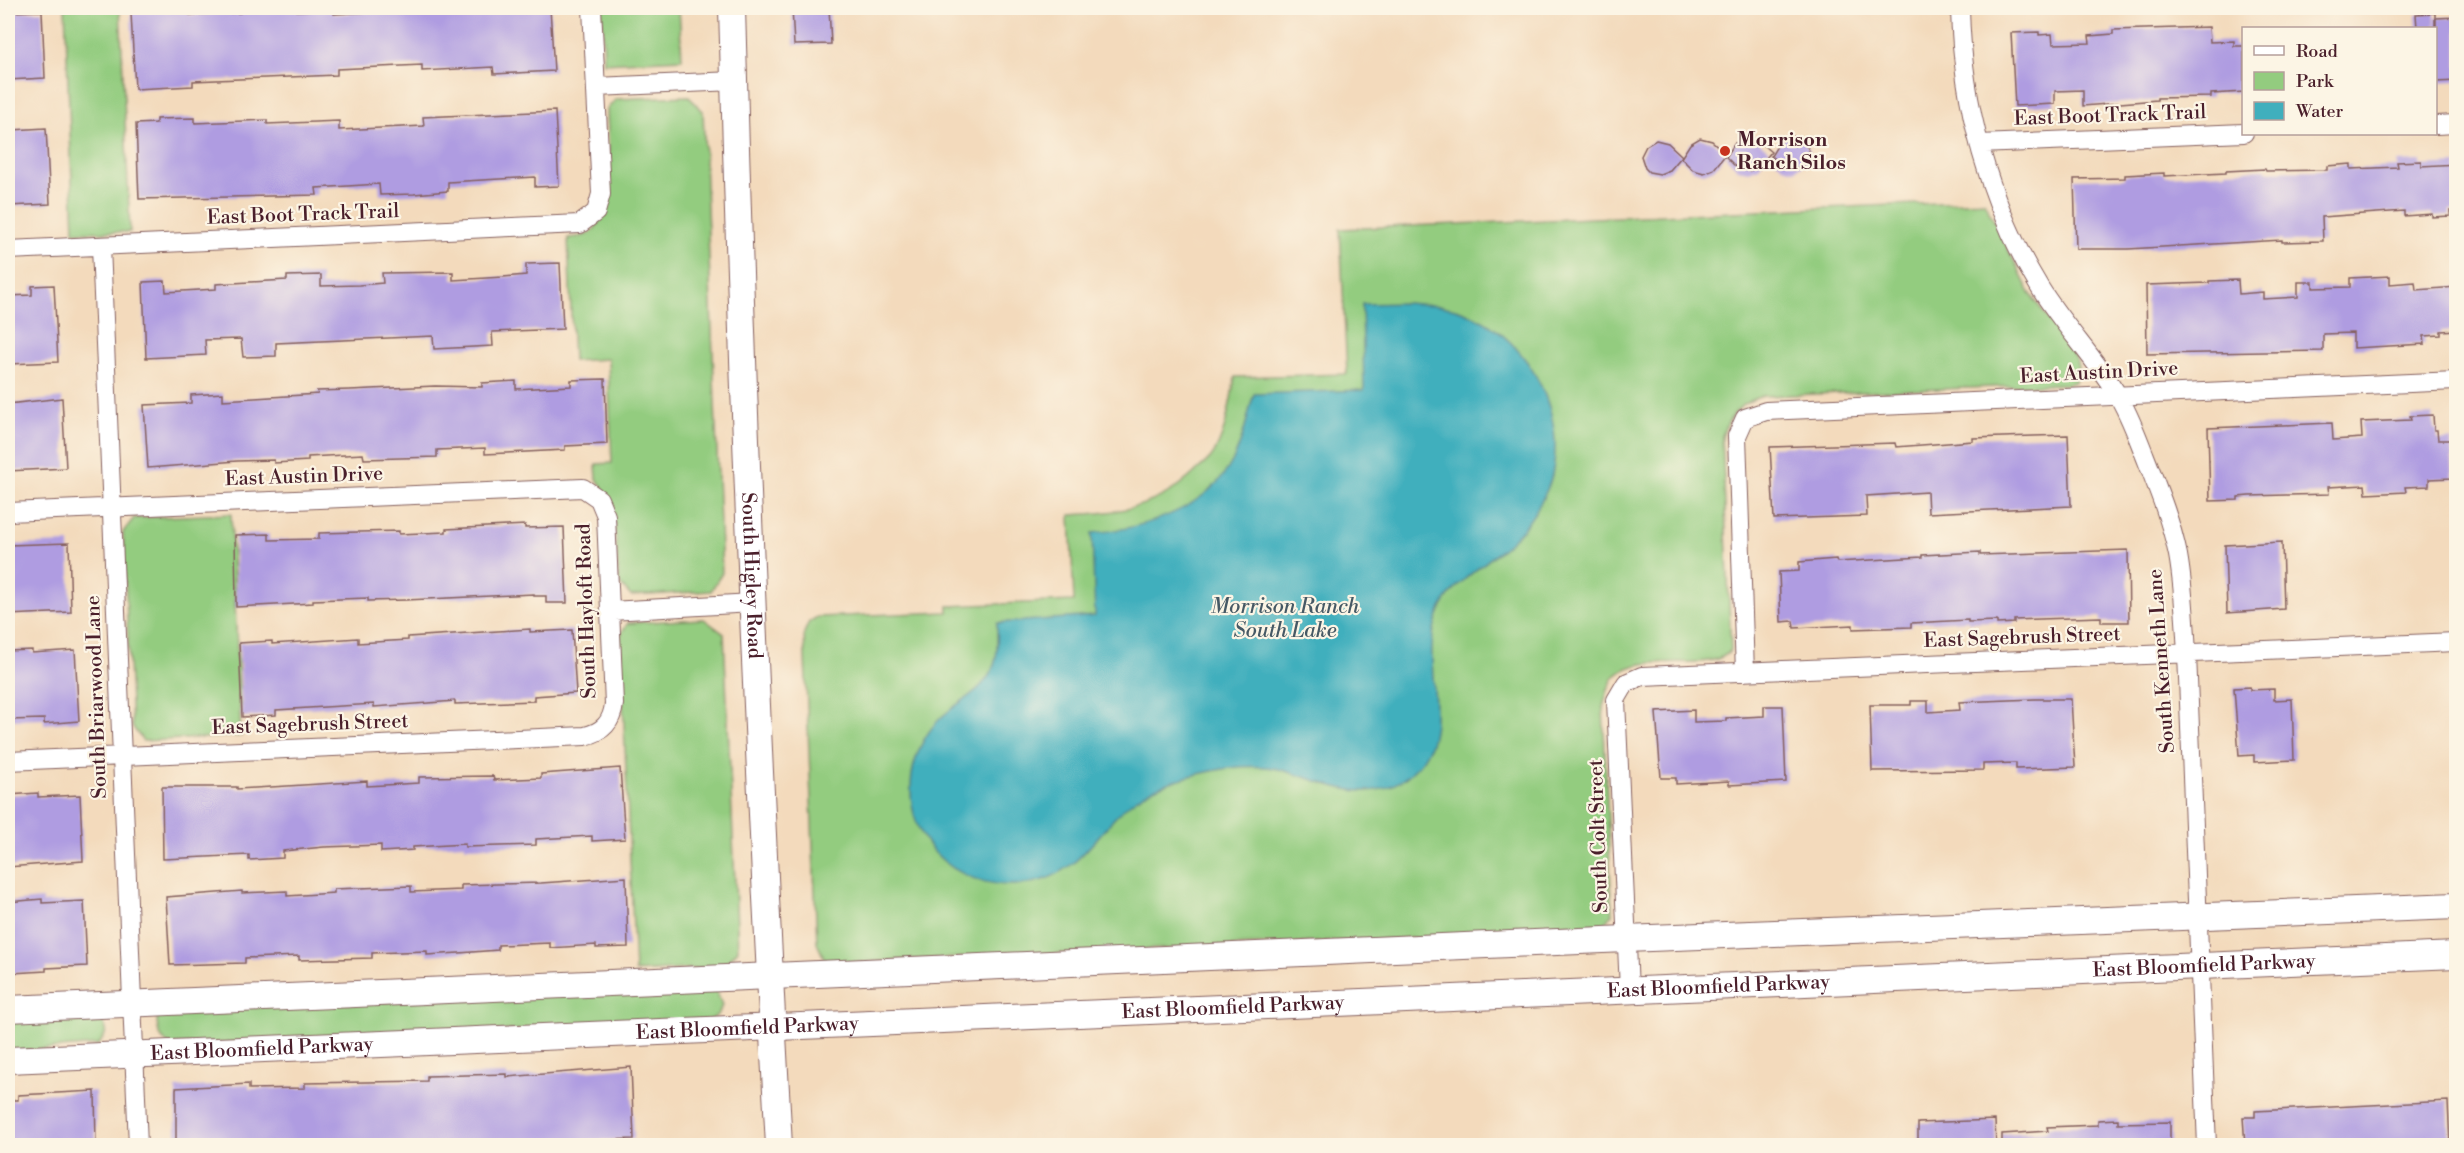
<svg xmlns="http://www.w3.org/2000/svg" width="2464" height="1153" font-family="'Libre Bodoni',serif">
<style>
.green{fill:#93cc7f;stroke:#6e7655;stroke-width:1.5}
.water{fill:#40afbd;stroke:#456774;stroke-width:1.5}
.building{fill:#af9ce1}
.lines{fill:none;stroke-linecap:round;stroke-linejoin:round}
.street-casing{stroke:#85605e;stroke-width:20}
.secondary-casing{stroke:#85605e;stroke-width:28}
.street{stroke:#fff;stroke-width:18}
.secondary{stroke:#fff;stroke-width:26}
.poi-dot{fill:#c8321e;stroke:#fcf5e5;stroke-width:2}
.labels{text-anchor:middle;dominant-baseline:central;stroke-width:4.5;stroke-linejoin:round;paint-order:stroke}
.street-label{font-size:20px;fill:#4a1f2b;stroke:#fcf5e5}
.poi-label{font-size:20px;font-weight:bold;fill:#4a1f2b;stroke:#fcf5e5;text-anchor:start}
.water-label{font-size:21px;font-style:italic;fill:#465965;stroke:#fcf5e5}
</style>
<rect width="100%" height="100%" fill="#fcf5e5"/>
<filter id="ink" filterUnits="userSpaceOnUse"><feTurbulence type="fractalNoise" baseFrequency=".0167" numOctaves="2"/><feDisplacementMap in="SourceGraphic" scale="12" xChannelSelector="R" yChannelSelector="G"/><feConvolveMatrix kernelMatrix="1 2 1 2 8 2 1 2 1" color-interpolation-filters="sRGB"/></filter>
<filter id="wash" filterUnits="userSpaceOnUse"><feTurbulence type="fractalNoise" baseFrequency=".008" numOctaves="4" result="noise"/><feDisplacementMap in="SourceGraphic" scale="24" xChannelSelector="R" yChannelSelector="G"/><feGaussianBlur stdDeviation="1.35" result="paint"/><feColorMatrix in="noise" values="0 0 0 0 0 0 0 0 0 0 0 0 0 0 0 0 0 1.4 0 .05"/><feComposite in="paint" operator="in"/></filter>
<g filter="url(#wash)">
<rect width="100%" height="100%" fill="#f3dabc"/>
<path class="green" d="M65 8H120L130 232H74Z
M602 8H679L682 59 604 63Z
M688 96 703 111 722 573 711 591 631 596 619 583 613 503 597 479 596 464 612 463 608 359 573 361 568 238C573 237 581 237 586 235 619 220 607 139 607 109L616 99Z
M1984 201 2030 293 2076 359 2078 367 2075 382 2067 384 1763 396C1740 402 1730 415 1722 436L1731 650C1713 675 1642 649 1615 676 1608 684 1606 697 1603 707L1612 914 1601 930 839 963 825 960 817 943 804 633 809 622 817 617 948 612V606L1074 601 1070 515C1120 512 1156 509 1194 473 1199 468 1206 463 1211 457 1226 437 1230 402 1235 377L1347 374 1340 229Z
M231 514 241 736 143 741 132 726 123 532 134 518Z
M704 619 724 634 738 950 723 967 635 972 620 635 628 623Z
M716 990 722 1005 719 1013 709 1022 171 1045C159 1039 157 1030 157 1017L169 1009Z
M91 1014C107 1022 111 1031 98 1045L8 1052V1017Z"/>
<path class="water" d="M1407 303C1428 305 1450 305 1469 314 1531 340 1571 420 1549 485 1544 498 1536 511 1528 522 1503 558 1451 576 1437 618 1419 671 1458 732 1411 773 1372 808 1328 783 1285 771 1267 765 1247 766 1229 768 1197 773 1162 781 1136 799 1110 817 1095 846 1071 865 1022 904 940 884 917 824 902 782 916 736 950 710 967 697 987 686 994 665 999 652 997 636 997 623L1095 616 1092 533C1143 529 1208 509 1233 460 1244 439 1247 416 1254 394L1364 390 1362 304Z"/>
<g id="blocks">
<path class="building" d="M239 8H297V11L334 9V14L371 12V8H550L554 71 494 74 493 67 422 71V65L337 69V75L193 81V86L135 89 131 13 190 9V15L240 13Z
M792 8H829L831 44 794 45Z
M42 11 45 78 8 80V12Z
M2435 13V28H2417L2416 14Z
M2457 17V81L2436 82V18Z
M2209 27 2210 42 2234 41V46H2244V92L2211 94V97L2157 98V100L2083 106V90L2055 91V104L2015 106 2011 33 2039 32V35L2052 34 2053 44 2090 43 2089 36 2113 34V30Z
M555 111 559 186 535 187V177L448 182V191L414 194 380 195 379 184 316 188 317 195 139 199 136 124 156 123V119L195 118V123L267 120V124L339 121V130L424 126 423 117Z
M46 128 50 204 8 206V149H13L12 130Z
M1791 136 1802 138 1810 152 1808 162 1794 170 1783 167 1771 156 1780 141Z
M1745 137 1757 140 1771 152 1759 167 1749 171 1738 169 1726 157 1735 143Z
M1700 138 1712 141 1726 154 1714 169 1704 173 1693 170 1681 158 1690 144Z
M1656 140 1668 143 1682 156 1670 170 1660 174 1649 172 1645 168 1641 156 1646 146Z
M2421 161V166L2457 164V210L2450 211V216L2432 217V214L2404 216V211L2322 217 2323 241 2282 242V240L2128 249H2076L2074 179 2125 178V175L2164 173V176L2226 173V171L2265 169 2266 171 2327 170V166L2351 164V169L2398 167 2397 162Z
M560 263 563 329 492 332 493 346 434 349 433 336 276 343V356L243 357 241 339 205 340 206 355 146 358 143 282 165 281 166 292 216 289V284L287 280V276L321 275V286L359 285 383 283 382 273 453 272V280L503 277 526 275V264Z
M2390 276V284L2415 282 2416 290 2457 287V330L2441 331V335L2424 336 2425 344 2353 348V333L2323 334V351L2147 354 2146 285 2209 283V281L2238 280 2239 294 2263 292V299L2298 297V282H2313V288L2350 287V278Z
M54 285 58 362 8 364V296L32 295V286Z
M605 379 607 444 565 446V450L485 454V448L437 450V457L364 459 363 454 308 457V461L274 463V460L237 461 148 468 144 405 191 403V395L223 393V400L318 394 317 391 350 390 435 386 482 387V383L516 381V389L571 386V380Z
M62 398 66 468 8 471V404Z
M2433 415 2434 430H2437L2438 440H2451L2453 478 2429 479V486L2405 487 2406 492 2366 494 2365 485 2328 487 2329 494 2249 496 2238 497V500L2210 501 2208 428 2332 423 2333 440 2362 438 2361 422 2411 420 2410 416Z
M2068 435 2071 506 1928 513 1927 492 1866 496 1867 516 1774 519 1770 447 1895 443 1896 447 1973 441V438Z
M525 525V528L564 527 567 603H546V596H534V594L406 600 368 601V598L313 600V603L236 607 235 535 269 534V540L319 539V533L399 531V534L446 532V529Z
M2282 542 2284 609 2227 613 2225 545Z
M69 543 71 612 8 615V545Z
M2128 550 2129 622H2101V617L2014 620V623L1997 624V621L1968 622V620L1911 623V627L1853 629V625L1794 628 1793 621 1781 622 1779 572 1799 571V562L1836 559 1837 562 1922 557V555L1980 552V555Z
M530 629V632L572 630 576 693 534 696V701L455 704V701L374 707V704L276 710V715L242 717 239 643 272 641V644L358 638V643L408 640V637Z
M32 650V653L75 650 79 721 44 724V719L8 720V651Z
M2250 687V690L2274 689V700L2292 699 2294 760 2254 762V755L2239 756 2234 688Z
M2035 699H2071L2075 767 2016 769V763L1983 764V770L1872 771 1870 705H1911V701H1928V712L1960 710 1959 702Z
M1764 706H1783L1786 782 1729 785V781L1676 784V778H1661L1656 712 1694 710V722L1726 721V718L1764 716Z
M620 768 625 839 592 841V836L536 839V845L465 847V844L413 847V850L381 852V845L324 847 283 851V858L249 860V855L163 859 162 787H237V789L367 781V786L419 783V777L493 776 494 780 541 778V774Z
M38 793V797L80 795 83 861 8 867V795Z
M626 877 628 947 596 948V945L550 948V943L498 945V950L459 953 427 955V951L372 953V958L299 960V956L245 958V963L170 965 166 897 242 891V893L287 891V896L334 893V889L411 886V892L461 890V885L541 883Z
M42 899V903L84 901 87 966 46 968V971L12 973 8 902Z
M631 1067 634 1139 549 1142 550 1146H515V1142L466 1146H176V1088L249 1084V1089L305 1088V1083L427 1081V1076L507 1074V1077Z
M95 1091 96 1146H8V1100H18V1095Z
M2448 1101 2450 1146H2245L2243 1117H2255V1111Z
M2118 1119V1123L2170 1122V1146H2002V1134L2048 1131 2047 1127 2098 1125V1120Z
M1995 1120 1996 1146H1918V1123Z"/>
</g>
</g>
<g filter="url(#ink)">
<use href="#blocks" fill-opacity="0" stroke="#85605e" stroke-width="1.5"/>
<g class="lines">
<g class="street-casing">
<path id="street" d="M1960 8C1962 104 1989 205 2040 288 2063 325 2094 357 2117 394 2129 413 2137 436 2145 456 2158 489 2171 521 2178 555 2184 588 2185 621 2187 654L2207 1146
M596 87 734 81
M2436 125 2456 124
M1979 144 2244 133
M101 246 138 1146
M8 250 580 224 596 212 601 194 592 8
M8 512 583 488 599 499 606 516 614 704C612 722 603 732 585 736L8 761
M610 611 753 603
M1745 672 1737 436 1745 418 1766 411 2456 381
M1629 990 1616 700 1626 683 1642 676 2456 642"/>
</g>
<g class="secondary-casing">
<g id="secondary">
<path id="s1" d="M732 8C742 387 758 766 779 1146"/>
<path d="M8 1009 1626 939 2456 906"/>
<path id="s2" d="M8 1060 2456 955"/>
</g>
</g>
<use href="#street" class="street"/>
<use href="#secondary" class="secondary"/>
</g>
</g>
<circle class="poi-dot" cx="1725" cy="151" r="6"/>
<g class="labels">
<g class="street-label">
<text transform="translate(2110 116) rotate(-2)">East Boot Track Trail</text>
<text transform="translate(303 215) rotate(-2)">East Boot Track Trail</text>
<text transform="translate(2099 373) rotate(-3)">East Austin Drive</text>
<text transform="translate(304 477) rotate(-2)">East Austin Drive</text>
<text stroke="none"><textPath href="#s1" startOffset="568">South Higley Road</textPath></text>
<text transform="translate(587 611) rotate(-92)">South Hayloft Road</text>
<text transform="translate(2022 638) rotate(-2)">East Sagebrush Street</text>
<text transform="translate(2162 661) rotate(-94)">South Kenneth Lane</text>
<text transform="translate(97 697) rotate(-92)">South Briarwood Lane</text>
<text transform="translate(310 725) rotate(-2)">East Sagebrush Street</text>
<text transform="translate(1599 836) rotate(-92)">South Colt Street</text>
<text stroke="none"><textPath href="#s2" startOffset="2198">East Bloomfield Parkway</textPath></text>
<text stroke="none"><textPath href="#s2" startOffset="1712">East Bloomfield Parkway</textPath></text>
<text stroke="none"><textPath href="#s2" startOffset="1226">East Bloomfield Parkway</textPath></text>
<text stroke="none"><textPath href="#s2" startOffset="740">East Bloomfield Parkway</textPath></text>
<text stroke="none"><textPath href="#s2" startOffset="254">East Bloomfield Parkway</textPath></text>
</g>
<g class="poi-label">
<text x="1737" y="140">Morrison<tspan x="1737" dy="23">Ranch Silos</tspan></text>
</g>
<g class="water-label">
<text x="1285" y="607">Morrison Ranch<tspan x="1285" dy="24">South Lake</tspan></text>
</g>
</g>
<rect width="2464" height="1153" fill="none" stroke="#fcf5e5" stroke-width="30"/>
<rect x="2242" y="27" width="195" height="108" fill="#fcf5e5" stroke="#b59f9b" stroke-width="1.5"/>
<rect x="2254" y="46" width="30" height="9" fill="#ffffff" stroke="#b59f9b" stroke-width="1.5"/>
<text x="2296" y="57" font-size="18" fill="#4a1f2b">Road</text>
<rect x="2254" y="72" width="30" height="18" fill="#93cc7f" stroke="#b59f9b" stroke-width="1.5"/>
<text x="2296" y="87" font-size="18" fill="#4a1f2b">Park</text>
<rect x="2254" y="102" width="30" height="18" fill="#40afbd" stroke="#b59f9b" stroke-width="1.5"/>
<text x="2296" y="117" font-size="18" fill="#4a1f2b">Water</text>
</svg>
